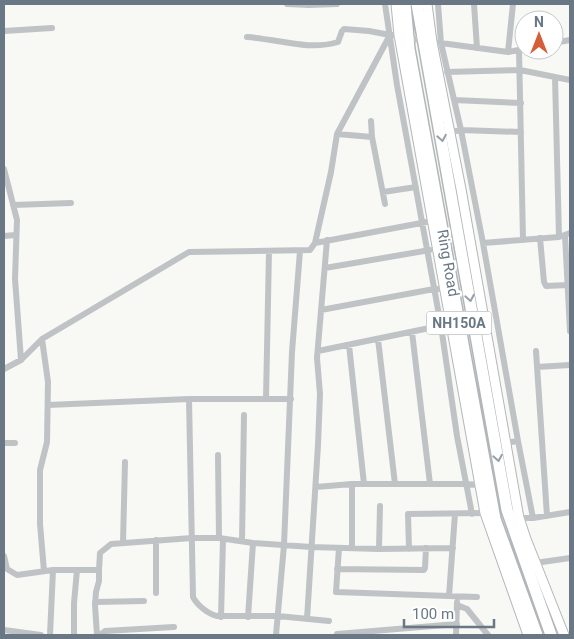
<svg xmlns="http://www.w3.org/2000/svg" width="574" height="639" font-family="Roboto,sans-serif">
<style>
.lines{fill:none;stroke-linecap:round;stroke-linejoin:round}
.secondary-casing{stroke:#b1b7bb;stroke-width:11}
.highway-casing{stroke:#b2b6b9;stroke-width:14}
.street{stroke:#bfc3c6;stroke-width:6}
.secondary{stroke:#fff;stroke-width:9}
.highway{stroke:#fff;stroke-width:11}
.oneway{stroke:#96a0a9}
.labels{text-anchor:middle;dominant-baseline:central;stroke-width:5;stroke-linejoin:round;paint-order:stroke}
.shield{fill:#fff;stroke:#96a0a9;stroke-width:1}
.shield-label{font-size:14px;font-weight:bold;fill:#697884}
.street-label{font-size:15px;fill:#697884;stroke:#fff}
</style>
<rect width="100%" height="100%" fill="#f8f8f5"/>
<g class="lines">
<g class="secondary-casing">
<path id="secondary" d="M396 4 399 35 485 513 528 635
M427 4 432 42 461 189 519 518 526 539 564 635"/>
</g>
<g class="highway-casing">
<path id="highway" d="M405 4 409 49 495 519 537 635
M417 4 507 510 551 635"/>
</g>
<path class="street" d="M287 4 309 5 337 4
M385 4 397 85 441 326 457 436 472 514
M438 4 441 43 461 130 483 243 518 441 505 443
M474 4 477 48
M4 31 52 28
M247 37C278 39 308 51 338 42L342 31 344 29 369 31 390 35
M554 43 570 40
M519 50 523 240
M508 52 513 4
M447 72 520 70 570 80
M555 77 559 237
M454 100 521 103
M371 121 372 137 385 204
M450 132 461 130 521 132
M337 134 372 137
M4 169 17 220 15 279 21 360
M383 192 416 187
M13 205 71 203
M565 235 570 331
M4 236 16 235
M540 238 544 282 546 286 568 285
M315 243 432 221
M483 243 559 237 570 233
M325 268 430 250
M321 310 434 289H445
M412 332 430 484
M42 339 48 382 47 442 40 470V524L44 571
M378 339 395 484
M349 345 364 484
M318 351 444 325
M536 351 547 516
M537 367 570 365
M4 369 21 360 42 339 189 252 310 250 315 243 331 172 337 134 390 35H399L408 38 441 43 508 52 524 49
M189 399 193 597C197 605 208 614 217 616H278L329 621
M266 399 269 251
M48 405 189 399H291
M518 441 533 518
M4 443H15
M218 455 219 538
M352 484V548
M316 487 352 484H466L480 485
M519 518H533L570 512
M156 540V593
M242 541 244 415
M123 543 125 462
M339 548 336 592 477 597
M379 549 380 506
M409 549 408 514 485 513
M4 556 7 569 17 575 53 570H99
M535 563 570 558
M337 569 424 570 425 568 426 548
M449 596 455 514
M95 602 144 601
M457 605 467 609 488 635
M221 617 223 539
M248 617 253 543
M307 619 318 445 320 394 317 358 327 240
M4 630 41 635
M50 635 53 570
M74 635V603L77 570
M97 635 95 605 96 592 99 581V570L100 553 111 544 192 538H219L253 543 311 547 379 549 453 548
M100 635 105 631 174 627
M276 635 284 545 292 352 300 251
M337 635V634L457 624
M456 635 457 602"/>
<use href="#secondary" class="secondary"/>
<use href="#highway" class="highway"/>
</g>
<defs><path id="oneway-chevron" d="M-2-3.5L2.5 0L-2 3.5" fill="none" stroke-width="1.6" stroke-linecap="round" stroke-linejoin="round" transform="scale(1.25)"/></defs>
<g class="oneway">
<use href="#oneway-chevron" transform="translate(442 138) rotate(80)"/>
<use href="#oneway-chevron" transform="translate(470 298) rotate(80)"/>
<use href="#oneway-chevron" transform="translate(498 458) rotate(80)"/>
</g>
<g class="labels">
<rect class="shield" x="426.5" y="311.5" width="65" height="23" rx="4"/>
<g class="shield-label">
<text x="459" y="323">NH150A</text>
</g>
<g class="street-label">
<text transform="translate(448 263) rotate(80)">Ring Road</text>
</g>
</g>
<rect width="574" height="639" fill="none" stroke="#697884" stroke-width="10"/>
<g transform="translate(539 35)"><circle r="24" fill="#ffffff" stroke="#c3c9ce"/>
<path d="M0-4L9 19L0 12L-9 19Z" fill="#d65d37"/>
<text y="-8" font-size="14" font-weight="bold" text-anchor="middle" fill="#697884">N</text>
</g>
<path d="M404 619v8h90v-8" fill="none" stroke="#697884" stroke-width="2.5"/>
<text x="412" y="619" font-size="15" fill="#697884" stroke="#ffffff" stroke-width="4" paint-order="stroke">100 m</text>
</svg>
